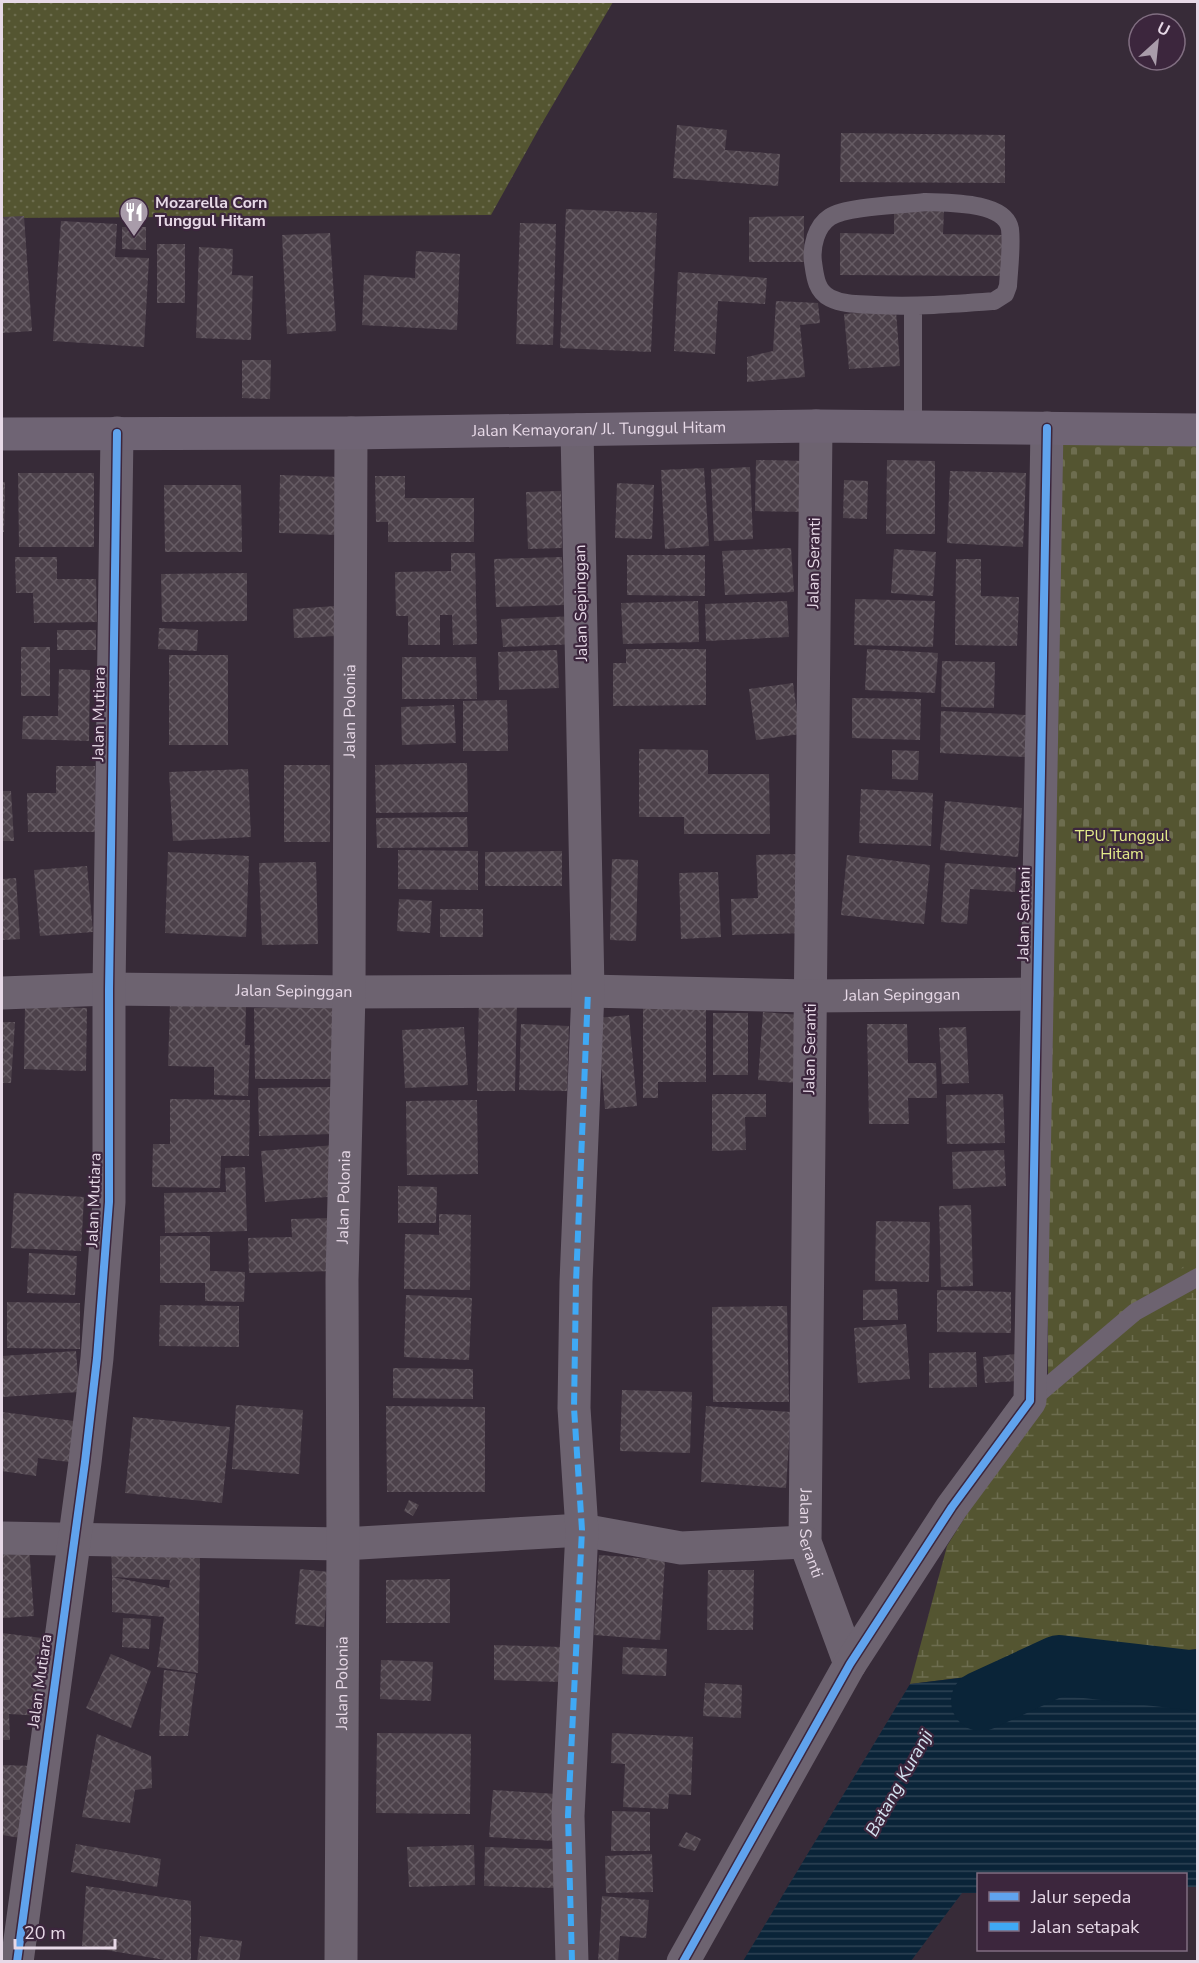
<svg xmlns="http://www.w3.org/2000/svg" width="1199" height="1963" font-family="'Nunito Sans',sans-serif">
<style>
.grass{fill:url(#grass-dots)}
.wetland{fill:url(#wetland-marsh)}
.cemetery{fill:url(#cemetery-stones)}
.water{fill:url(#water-rules)}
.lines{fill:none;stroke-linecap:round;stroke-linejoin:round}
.river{stroke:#0a2438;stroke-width:60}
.building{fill:url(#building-cross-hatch)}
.lane{stroke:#6d6370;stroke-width:18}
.street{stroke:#6d6370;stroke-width:33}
.secondary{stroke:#6f6474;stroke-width:33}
.quiet{stroke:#3fa9f5;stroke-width:6;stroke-dasharray:12 6;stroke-linecap:butt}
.cycleway-casing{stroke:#3c263d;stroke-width:11}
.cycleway{stroke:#60a3ed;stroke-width:8}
.labels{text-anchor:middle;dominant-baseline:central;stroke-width:4.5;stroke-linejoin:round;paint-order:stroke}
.poi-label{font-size:16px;font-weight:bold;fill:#e7d9e7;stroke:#3c263d;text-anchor:start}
.street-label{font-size:16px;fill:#e7d9e7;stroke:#3c263d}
.park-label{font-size:16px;fill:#e2e989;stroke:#3c263d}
.water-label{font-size:18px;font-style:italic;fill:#d4e3f0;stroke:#3c263d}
</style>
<defs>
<pattern id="grass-dots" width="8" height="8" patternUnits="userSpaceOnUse" patternTransform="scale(1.5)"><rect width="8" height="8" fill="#545531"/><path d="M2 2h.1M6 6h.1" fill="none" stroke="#6d6d4f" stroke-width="1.8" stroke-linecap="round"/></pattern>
<pattern id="wetland-marsh" width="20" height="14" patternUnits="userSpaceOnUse" patternTransform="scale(1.5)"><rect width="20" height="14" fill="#545531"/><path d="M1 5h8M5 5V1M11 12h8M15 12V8" fill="none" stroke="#6d6d4f"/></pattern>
<pattern id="cemetery-stones" width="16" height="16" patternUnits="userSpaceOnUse" patternTransform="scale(1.5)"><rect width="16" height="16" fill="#545531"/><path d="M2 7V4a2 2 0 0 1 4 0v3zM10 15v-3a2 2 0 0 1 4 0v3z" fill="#6d6d4f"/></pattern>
<pattern id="water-rules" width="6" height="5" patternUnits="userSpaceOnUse" patternTransform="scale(1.5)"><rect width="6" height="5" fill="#0a2438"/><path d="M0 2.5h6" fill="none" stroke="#2e4355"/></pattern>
<pattern id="building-cross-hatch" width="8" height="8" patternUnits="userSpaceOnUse" patternTransform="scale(1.5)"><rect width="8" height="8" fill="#4c414a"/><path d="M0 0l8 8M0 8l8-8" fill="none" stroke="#665c64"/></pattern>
</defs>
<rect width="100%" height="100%" fill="#372b38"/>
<path class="grass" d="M2 2H613L541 125 491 215 2 218Z"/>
<path class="wetland" d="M1192 1258H1197V1649L910 1684 947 1546 1048 1383Z"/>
<path class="cemetery" d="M1045 432H1198L1197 1258 1192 1259 1048 1383Z"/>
<path class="water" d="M1197 1649V1887H1186V1874H978V1893H962L911 1961H743L910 1684Z"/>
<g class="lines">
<path class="river" d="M981 1701 1059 1665 1198 1681"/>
</g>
<path class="building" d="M677 125 727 130 725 150 780 154 778 186 673 178Z
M841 133 1005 135V183L840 182Z
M566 209 657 213 651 352 560 348Z
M894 209 944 210 943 234 1003 235V276L840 275V233L894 234Z
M24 216 32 331 2 333V217Z
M804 216V262H749V217Z
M61 221 117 224 115 257 149 258 144 347 53 341Z
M520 223 556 224 553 345 516 344Z
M122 227H146V250L122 249Z
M330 233 336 331 287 334 282 235Z
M157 244H185V303H157Z
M199 247 233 249 232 275 253 276 251 340 196 338Z
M416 251 460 254 457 330 362 325 364 275 415 278Z
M678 272 767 278 765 304 718 301 715 354 674 351Z
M776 301 818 303 820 323 800 325 805 377 747 382V357L773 351Z
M896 310 900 366 849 369 844 314Z
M242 360H271L270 399 242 398Z
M756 460 808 461 807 512 755 511Z
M887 460 935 461V534H886Z
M750 467 753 539 714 541 711 469Z
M704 468 709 546 665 549 661 470Z
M950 471 1026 473 1023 547 947 543Z
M18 473H94V547H19Z
M280 475 340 477 339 535 279 533Z
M375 476H405V498H474V542H388V522H376Z
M844 480 868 481 867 519 843 518Z
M2 482H5L4 532H2Z
M617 483 654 485 652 539 615 538Z
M164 485H241L242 552H165Z
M561 491 562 548 528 549 526 492Z
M791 548 794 592 725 595 722 551Z
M894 549 936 552 933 596 891 593Z
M451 553H475L477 644 453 645 452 615H440V645H408V616H396L395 572 451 571Z
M627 555H705V596L627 595Z
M15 557H57V579H96L97 622 34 623 33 593H16Z
M562 557 564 605 496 607 494 559Z
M956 559H981V596L1019 597 1017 646 955 645Z
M247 573V621L162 622 161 574Z
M855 599 935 601 933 647 854 645Z
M698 601 699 642 623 644 621 603Z
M787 601 789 637 706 641 705 604Z
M335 606 336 636 294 638 293 609Z
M578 616 579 644 503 647 501 619Z
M159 628 198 630 197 651 158 649Z
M57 630H96V650H57Z
M21 647H50V696H21Z
M626 649H706V705L613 706V663H626Z
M867 649 938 653 935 693 865 690Z
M557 650 559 688 499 690 498 652Z
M169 655H228V745H169Z
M402 657H476L477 699H402Z
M942 661 995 662 994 708 941 707Z
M59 669 90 670 89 741 22 739 23 716H58Z
M793 683 800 734 756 740 749 689Z
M852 698 921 699 920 740 852 738Z
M507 700 508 751H463V701Z
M454 705 456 743 402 745 401 707Z
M941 711 1026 715 1025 757 940 753Z
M639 749 708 750V774H769L770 834H684V817H639Z
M892 750 919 751 918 780 892 779Z
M467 763 468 812 376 813 375 765Z
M284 765H330V842H284Z
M56 766H95L96 832H28L27 793H56Z
M248 769 251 837 173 841 169 772Z
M861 789 933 793 931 846 859 843Z
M2 791H11L14 841H2Z
M945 801 1022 808 1018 857 940 850Z
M467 817 468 847 377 848 376 818Z
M398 850 478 851V890L398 889Z
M562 851V886H485V852Z
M168 852 249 856 246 937 165 933Z
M802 854 805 933 732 935 731 899 758 898 756 855Z
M847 855 930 865 924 924 841 915Z
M612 859 638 860 636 941 610 940Z
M316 862 318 944 262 945 259 863Z
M945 863 1016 868 1015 892 970 889 967 924 941 922Z
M87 866 93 932 40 936 34 870Z
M718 872 721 937 681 939 679 873Z
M16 878 20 939 2 940V879Z
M399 899 432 901 430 933 397 931Z
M440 909H483V937H440Z
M479 999 517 1000 515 1091H477Z
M643 1001H706V1082H658V1098H643Z
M170 1004 246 1007 245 1045H250L248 1096 214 1095V1067L168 1066Z
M25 1006 87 1008 86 1071 24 1069Z
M332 1007 333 1079H255L254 1008Z
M763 1012 801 1015 797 1083 758 1080Z
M713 1013H748V1075H713Z
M629 1015 637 1106 605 1109 597 1018Z
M2 1022H15L11 1083H2Z
M521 1024 569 1026 567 1091 519 1090Z
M867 1024H907L908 1063H936L937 1098H908L909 1124H869Z
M464 1027 468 1085 405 1088 402 1030Z
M966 1027 969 1083 942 1084 939 1028Z
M332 1087 334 1134 259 1136 258 1088Z
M712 1094H766V1117H745L746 1150 712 1151Z
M1003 1094 1005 1143 947 1144 946 1095Z
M170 1099 250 1100 249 1156H221L220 1188 152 1187 153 1144H170Z
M477 1100 478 1174 407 1175 406 1101Z
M335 1145 339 1196 265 1202 261 1151Z
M1004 1150 1006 1186 953 1189 952 1152Z
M245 1167 247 1231 165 1233 164 1193 226 1192 225 1168Z
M398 1186 437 1187 436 1223H398Z
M14 1193 84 1197 81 1251 11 1248Z
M971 1205 973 1286 941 1287 939 1206Z
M439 1214 471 1215 470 1290 404 1289 405 1234 439 1235Z
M332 1218 335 1271 249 1273 248 1238 292 1237 291 1219Z
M876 1221 930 1222 929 1282 875 1281Z
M160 1236H210V1271L245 1272 244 1302 205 1301V1283H160Z
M29 1253 77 1256 75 1295 27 1293Z
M897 1289 898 1320H863V1290Z
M937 1290 1011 1292V1333L937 1332Z
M406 1295 472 1298 469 1360 404 1357Z
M7 1302 80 1303V1349L7 1348Z
M160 1305 239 1306V1347L159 1346Z
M787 1306 789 1402H713L712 1307Z
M906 1324 910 1379 858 1383 854 1328Z
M76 1351 79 1392 2 1397V1356Z
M976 1352 977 1387 929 1388V1353Z
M1017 1354 1019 1381 985 1383 983 1357Z
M393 1368 473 1369V1399L393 1398Z
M622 1390 692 1392 690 1453 620 1451Z
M236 1405 303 1410 299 1474 232 1469Z
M386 1406 485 1407V1492H387Z
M706 1406 791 1412 786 1488 701 1482Z
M2 1412 74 1421 69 1462 38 1458 36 1476 2 1471Z
M133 1417 230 1427 222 1503 125 1493Z
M409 1500 419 1505 413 1516 404 1511Z
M111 1542 200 1554 198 1673 157 1667 164 1617 112 1612V1577L169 1588 170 1580 112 1577Z
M29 1546 34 1616 2 1618V1548Z
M599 1555 665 1560 660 1640 594 1635Z
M300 1569 329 1572 324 1627 295 1624Z
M708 1570H754L753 1630H707Z
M450 1579V1623H386V1580Z
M123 1618 151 1619 149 1649 122 1647Z
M2 1633 42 1638V1716L9 1714 10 1740H2Z
M494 1645 562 1647V1682L494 1680Z
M623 1647 667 1649 666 1676 622 1674Z
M111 1654 151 1671 131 1728 86 1708Z
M381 1660 433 1662 431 1701 380 1699Z
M164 1670 196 1674 188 1736H159Z
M705 1683 742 1685 741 1718 703 1716Z
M377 1733 471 1734 470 1814 376 1813Z
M612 1733 693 1737 691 1795 669 1794 668 1809 623 1807 625 1764 611 1763Z
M97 1734 151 1756 152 1788 135 1790 130 1823 82 1817Z
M2 1765 33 1766 21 1838 2 1835Z
M493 1790 557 1794 554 1841 489 1837Z
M612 1811 650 1812V1851H611Z
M686 1832 701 1839 695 1851 678 1846Z
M76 1844 161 1859 157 1887 71 1872Z
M474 1845 475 1885 409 1887 407 1847Z
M485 1847 556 1849V1888L484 1886Z
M652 1854 653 1892 606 1893 605 1856Z
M86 1886 191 1901V1962H177L82 1946Z
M602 1896 649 1900 646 1938 620 1936 618 1962H598Z
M200 1936 242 1941 239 1962H197Z"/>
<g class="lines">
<path class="lane" d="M925 202C946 203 1005 201 1010 229 1012 246 1009 269 1008 286L1005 294 994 301C954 304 915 307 875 305 860 304 844 305 830 298 816 291 815 276 813 262 811 247 816 226 830 217 847 206 904 205 925 202Z
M913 307V426
M1030 1401 1135 1312 1198 1277"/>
<g class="street">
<path id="s1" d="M816 426 805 1542 850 1664"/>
<path id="s2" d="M2 993 109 989 349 992 588 991 810 996 1037 994"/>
<path d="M2 1538 343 1544 582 1530 681 1548 805 1542"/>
<path d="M17 1962 85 1462 97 1358 109 1202V989L117 433"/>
<path id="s3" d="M341 1962 343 1544 342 1280 349 992 351 433"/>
<path d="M572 1962 568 1816 582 1530 574 1408 576 1282 588 991 577 430"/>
<path d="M683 1962 850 1664 952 1507 1030 1401 1047 428"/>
</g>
<path class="secondary" id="s4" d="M2 434 351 433 816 426 1198 430"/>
<path class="quiet" d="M572 1962 568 1816 582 1530 574 1408 576 1282 588 991"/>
<g class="cycleway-casing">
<path id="cycleway" d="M17 1962 85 1462 97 1358 109 1202V989L117 433
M683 1962 850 1664 952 1507 1030 1401 1047 428"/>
</g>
<use href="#cycleway" class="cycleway"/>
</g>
<defs>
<g id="restaurant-pin" transform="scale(1.5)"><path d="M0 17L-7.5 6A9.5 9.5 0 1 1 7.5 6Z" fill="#a99caa" stroke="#3c263d"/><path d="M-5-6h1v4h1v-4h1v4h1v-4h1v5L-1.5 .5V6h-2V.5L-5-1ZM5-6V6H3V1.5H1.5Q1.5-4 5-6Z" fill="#fff"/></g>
</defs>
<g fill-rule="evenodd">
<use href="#restaurant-pin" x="134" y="212"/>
</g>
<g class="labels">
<g class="poi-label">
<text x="155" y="203">Mozarella Corn<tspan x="155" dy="18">Tunggul Hitam</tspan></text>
</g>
<g class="street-label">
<text stroke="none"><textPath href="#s4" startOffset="597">Jalan Kemayoran/ Jl. Tunggul Hitam</textPath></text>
<text transform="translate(814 563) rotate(-89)">Jalan Seranti</text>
<text transform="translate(581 603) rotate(-91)">Jalan Sepinggan</text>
<text stroke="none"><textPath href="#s3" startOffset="1251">Jalan Polonia</textPath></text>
<text transform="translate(99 714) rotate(-89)">Jalan Mutiara</text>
<text transform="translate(1024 914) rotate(-89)">Jalan Sentani</text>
<text stroke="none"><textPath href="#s2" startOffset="292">Jalan Sepinggan</textPath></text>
<text stroke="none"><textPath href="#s2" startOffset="900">Jalan Sepinggan</textPath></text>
<text transform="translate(810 1049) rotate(-89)">Jalan Seranti</text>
<text stroke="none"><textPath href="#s3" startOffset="765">Jalan Polonia</textPath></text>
<text transform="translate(94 1200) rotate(-88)">Jalan Mutiara</text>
<text stroke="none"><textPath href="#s1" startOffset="1108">Jalan Seranti</textPath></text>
<text transform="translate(40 1681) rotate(-82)">Jalan Mutiara</text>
<text stroke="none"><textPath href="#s3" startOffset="279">Jalan Polonia</textPath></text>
</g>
<g class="park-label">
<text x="1122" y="836">TPU Tunggul<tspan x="1122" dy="18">Hitam</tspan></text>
</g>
<g class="water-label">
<text transform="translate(899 1783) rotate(-61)">Batang Kuranji</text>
</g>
</g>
<rect width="1199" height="1963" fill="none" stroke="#e7d9e7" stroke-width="6"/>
<rect x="977" y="1873" width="210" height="78" fill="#3c263d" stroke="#806e81" stroke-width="1.5"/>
<rect x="989" y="1892" width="30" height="9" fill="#60a3ed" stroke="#806e81" stroke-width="1.5"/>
<text x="1031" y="1903" font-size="18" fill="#e7d9e7">Jalur sepeda</text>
<rect x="989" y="1922" width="30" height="9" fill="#3fa9f5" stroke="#806e81" stroke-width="1.5"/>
<text x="1031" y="1933" font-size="18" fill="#e7d9e7">Jalan setapak</text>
<g transform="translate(1157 42) rotate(27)"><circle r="28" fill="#3c263d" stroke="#806e81" stroke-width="1.5"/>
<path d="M0-4.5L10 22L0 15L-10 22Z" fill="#a99caa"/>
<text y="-9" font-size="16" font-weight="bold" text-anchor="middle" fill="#e7d9e7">U</text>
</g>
<path d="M15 1939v9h100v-9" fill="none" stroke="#e7d9e7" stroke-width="3"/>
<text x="24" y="1939" font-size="18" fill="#e7d9e7" stroke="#3c263d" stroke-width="4.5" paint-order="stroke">20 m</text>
</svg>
